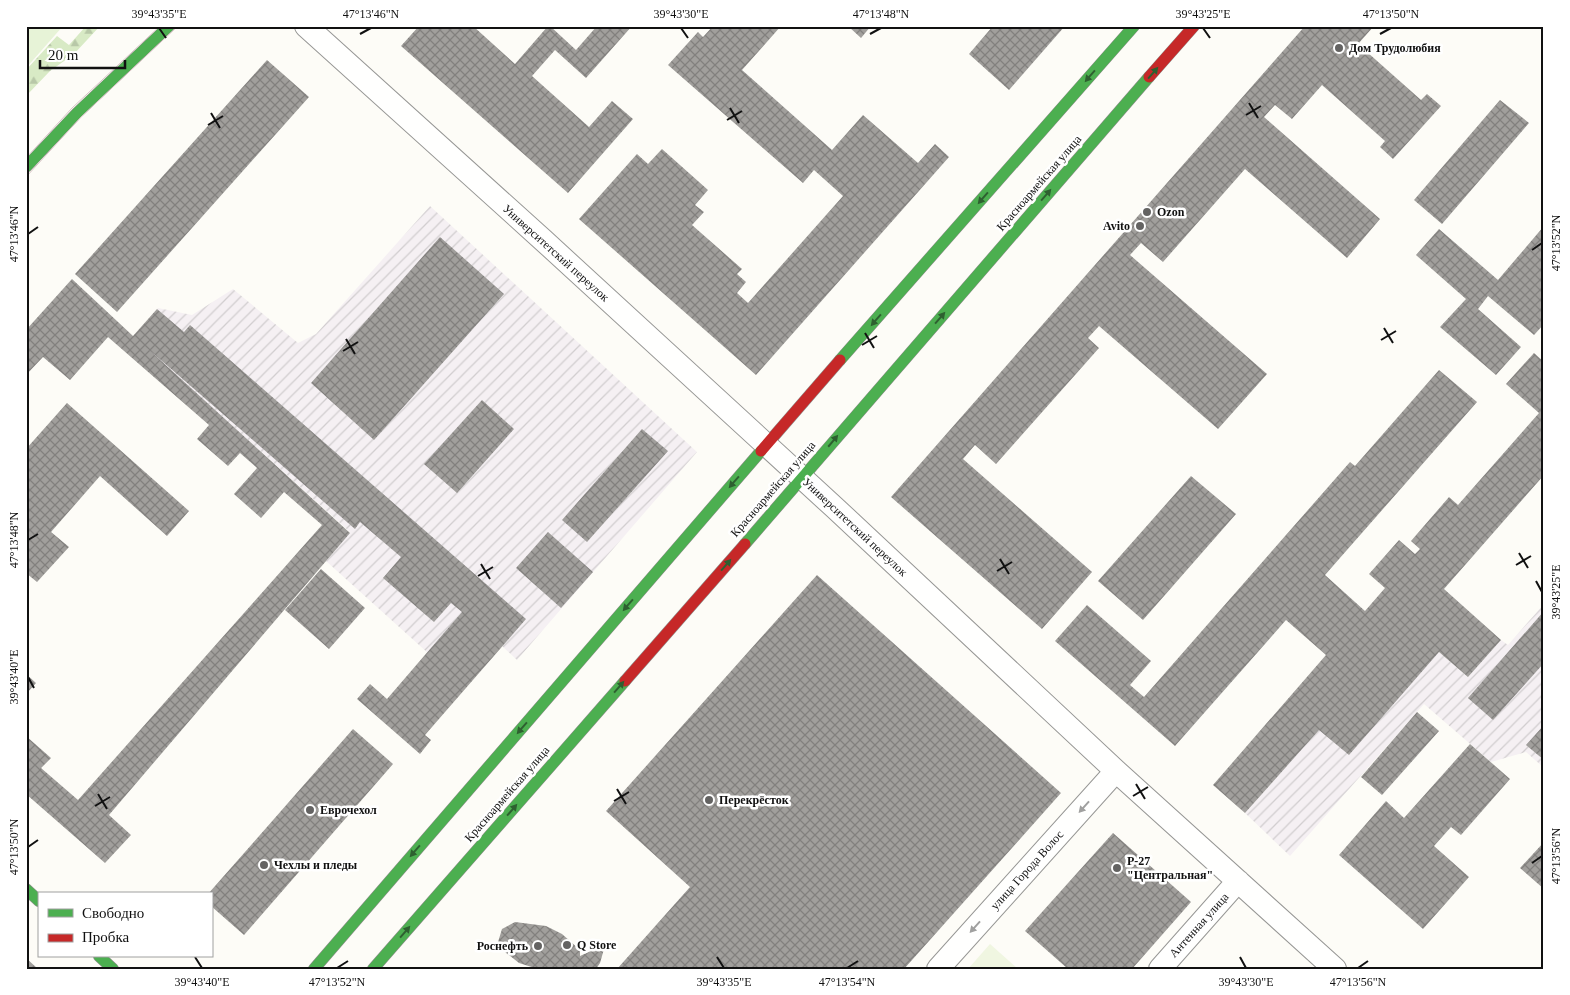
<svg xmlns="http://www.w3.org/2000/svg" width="1570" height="995" font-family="Georgia,serif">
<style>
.industrial{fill:url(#industrial-furrows)}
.grass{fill:#e7f3d7}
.forest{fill:url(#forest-firs)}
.pitch{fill:#f0f6e1}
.building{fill:url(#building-cross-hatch)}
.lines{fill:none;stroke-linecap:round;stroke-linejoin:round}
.street-casing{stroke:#979795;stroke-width:24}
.fast-casing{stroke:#8e8d8b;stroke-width:12}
.jam-casing{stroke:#8e8d8b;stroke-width:12}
.street{stroke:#fffffe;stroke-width:22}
.fast{stroke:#4caf50;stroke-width:11}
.jam{stroke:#c62828;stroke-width:11}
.tram{stroke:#d9c6c7;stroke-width:1}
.oneway{fill:#2e6030}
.oneway2{fill:#a0a09f}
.ticks{fill:none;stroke:#111;stroke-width:2}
.poi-dot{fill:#646362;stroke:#fff;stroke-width:2}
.labels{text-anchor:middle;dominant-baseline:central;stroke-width:5;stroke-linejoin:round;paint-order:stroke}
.poi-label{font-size:12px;font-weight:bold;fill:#111;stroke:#fff;text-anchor:start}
.street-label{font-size:12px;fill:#111;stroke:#fff}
.neatline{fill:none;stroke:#111;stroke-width:2}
.ticks-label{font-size:12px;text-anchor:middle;fill:#111}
</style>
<defs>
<pattern id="industrial-furrows" width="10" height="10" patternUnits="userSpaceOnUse" patternTransform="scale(1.25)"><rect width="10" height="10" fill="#f5f0f3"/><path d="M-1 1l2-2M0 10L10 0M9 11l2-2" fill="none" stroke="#d1cdcf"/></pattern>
<pattern id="forest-firs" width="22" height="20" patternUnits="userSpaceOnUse" patternTransform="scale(1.25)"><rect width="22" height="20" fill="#d8eac5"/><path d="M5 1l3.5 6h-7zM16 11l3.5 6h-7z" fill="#b8c8a8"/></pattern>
<pattern id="building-cross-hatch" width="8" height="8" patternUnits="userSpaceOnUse" patternTransform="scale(1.25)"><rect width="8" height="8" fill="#a19f9c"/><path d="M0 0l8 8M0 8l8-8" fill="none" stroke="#82807e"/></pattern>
</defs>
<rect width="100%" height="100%" fill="#fdfcf7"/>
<path class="industrial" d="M430 206 697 452 517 660 467 613 429 654 326 561 350 532 134 337 158 308 192 315 233 289 298 343 316 334Z
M1544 604 1543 767 1526 752 1491 762 1424 704 1290 856 1245 813 1410 627 1468 677 1501 640 1508 645Z"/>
<path class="grass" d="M26 26H63L26 68Z"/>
<path class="forest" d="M86 26H100L74 54 50 71 26 96V70L57 36 69 45Z"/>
<path class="pitch" d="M990 944 1018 969H968Z"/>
<path class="building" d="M419 26H473L515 64 548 26H550L576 50 597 26H632L586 78 555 50 532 76 589 127 612 101 633 119 568 193 401 46Z
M713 26H781L742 70 832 150 863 115 918 163 935 144 949 157 756 375 579 219 637 154 648 164 662 149 708 190 695 205 704 212 692 225 742 269 737 274 746 282 737 293 748 303 843 196 814 170 803 183 668 65 698 32 703 37Z
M848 26H871L861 38Z
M993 26H1065L1009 90 969 54Z
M1305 26H1374L1358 44 1421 100 1427 94 1441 106 1393 159 1380 147 1385 141 1322 85 1292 119 1275 105 1264 117 1380 219 1347 258 1245 169 1163 262 1141 243 1130 255 1267 374 1218 429 1099 326 1088 338 1099 348 996 464 975 445 963 459 1092 572 1042 629 891 497Z
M267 60 309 97 117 312 75 274Z
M1500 100 1529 123 1442 224 1414 200Z
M1544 226V324L1534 335 1488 296 1478 309 1521 347 1496 375 1440 327 1466 299 1416 255 1439 229 1498 280Z
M440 237 504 294 374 440 311 383Z
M72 279 133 336 157 309 184 332 190 325 526 619 425 735 431 740 420 754 357 699 370 684 387 699 462 612 451 603 434 622 383 578 401 557 360 522 355 529 147 348 350 533 109 815 131 835 105 863 26 794V736L51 758 41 768 78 800 322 525 284 492 261 518 234 494 257 468 240 453 228 466 197 439 209 425 108 337 70 380 43 357 26 375V330Z
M1534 353 1544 362V475L1444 589 1501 640 1468 677 1439 652 1349 755 1319 730 1245 813 1213 785 1326 655 1286 620 1175 746 1055 641 1087 605 1151 661 1130 685 1144 697 1350 462 1355 466 1439 370 1477 402 1325 575 1365 611 1385 588 1369 574 1399 540 1415 554 1420 549 1411 541 1449 497 1458 505 1539 413 1506 384Z
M482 400 514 429 457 493 424 464Z
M67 403 189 511 167 536 100 476 51 532 69 547 37 582 26 573V449Z
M642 429 668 451 587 542 562 520Z
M1191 476 1236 514 1143 620 1098 581Z
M548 532 593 572 561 608 516 568Z
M321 569 365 608 329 649 285 610Z
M817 575 1061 793 904 969H617L690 887 606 811Z
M1544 611V663L1493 720 1468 698Z
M26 674 36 683 26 694Z
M1417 712 1439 731 1382 795 1361 777Z
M1544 725V760L1526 745Z
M353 729 393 764 244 935 211 906V894H208Z
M1470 744 1510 779 1461 835 1451 827 1434 846 1469 877 1423 929 1339 855 1386 801 1404 818Z
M1113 833 1191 902 1132 969H1068L1025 931Z
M1544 842V889L1520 868Z
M515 922 546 926 562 934 580 950V956L593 950 604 949 600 963 596 969H538L519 963 505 952 498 942 502 929Z
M26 958 38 969H26Z"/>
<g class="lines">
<g class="street-casing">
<path id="street" d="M306 26 543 240 834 507 1116 771 1335 969
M938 969 1116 771
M1160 969 1238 881"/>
</g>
<g class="fast-casing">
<path id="fast" d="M26 167 77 113 169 26
M840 360 1134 26
M745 544 1149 77
M26 889 39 901
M99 956 113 969
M314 969 761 451
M373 969 625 681"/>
</g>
<g class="jam-casing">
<path id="jam" d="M1149 77 1194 26
M761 451 840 360
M625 681 745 544"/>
</g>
<use href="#street" class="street"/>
<use href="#fast" class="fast"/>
<use href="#jam" class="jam"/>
<path class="tram" d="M26 158 72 108 160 26
M26 177 81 117 178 26"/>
</g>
<defs><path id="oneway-solid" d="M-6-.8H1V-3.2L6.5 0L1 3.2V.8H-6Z" transform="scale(1.25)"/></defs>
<g class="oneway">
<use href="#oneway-solid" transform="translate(1153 73) rotate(-49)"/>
<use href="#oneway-solid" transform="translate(1090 76) rotate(131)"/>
<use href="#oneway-solid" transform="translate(1046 195) rotate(-49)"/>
<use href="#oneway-solid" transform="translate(983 198) rotate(131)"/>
<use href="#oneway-solid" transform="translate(940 318) rotate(-49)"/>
<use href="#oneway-solid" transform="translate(876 320) rotate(131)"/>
<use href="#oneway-solid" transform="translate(833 441) rotate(-50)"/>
<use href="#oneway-solid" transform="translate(734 482) rotate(131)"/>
<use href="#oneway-solid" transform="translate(726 565) rotate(-49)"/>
<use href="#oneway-solid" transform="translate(628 605) rotate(131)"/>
<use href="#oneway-solid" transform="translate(619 687) rotate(-49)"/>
<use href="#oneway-solid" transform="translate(522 728) rotate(131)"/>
<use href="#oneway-solid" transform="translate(512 810) rotate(-49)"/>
<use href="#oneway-solid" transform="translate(415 851) rotate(131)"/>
<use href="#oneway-solid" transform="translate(405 932) rotate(-49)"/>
</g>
<g class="oneway2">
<use href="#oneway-solid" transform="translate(1084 807) rotate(132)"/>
<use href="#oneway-solid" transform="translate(975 927) rotate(132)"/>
</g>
<path class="ticks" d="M159 28 166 38M681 28 688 38M1203 28 1210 38M360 34 371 28M870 34 881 28M1380 34 1391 28M1249 103 1258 118M730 108 739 123M211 113 220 128M1246 115 1261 106M727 120 742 111M208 125 223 116M28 234 38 227M1532 250 1542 243M1384 328 1393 343M865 333 874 348M346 339 355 354M1381 340 1396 331M862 345 877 336M343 351 358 342M28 540 38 534M1519 553 1528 568M1000 559 1009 574M481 564 490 579M1516 565 1531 556M997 571 1012 562M478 576 493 567M1536 581 1542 592M28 677 34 688M1136 784 1145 799M617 789 626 804M98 794 107 809M1133 796 1148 787M614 801 629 792M95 806 110 797M28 847 38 840M1532 863 1542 856M195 957 202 968M717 957 724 968M1240 957 1246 968M337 968 348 961M847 968 858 961M1358 968 1368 961"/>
<g class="poi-dot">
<circle cx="1339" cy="48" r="5"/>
<circle cx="1147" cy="212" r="5"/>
<circle cx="1140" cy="226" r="5"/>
<circle cx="709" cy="800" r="5"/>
<circle cx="310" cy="810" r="5"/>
<circle cx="264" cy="865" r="5"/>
<circle cx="1117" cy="868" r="5"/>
<circle cx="567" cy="945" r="5"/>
<circle cx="538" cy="946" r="5"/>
</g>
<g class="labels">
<g class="poi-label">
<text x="1349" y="48">Дом Трудолюбия</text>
<text x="1157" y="212">Ozon</text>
<text x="1130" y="226" text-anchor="end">Avito</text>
<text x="719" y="800">Перекрёсток</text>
<text x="320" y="810">Еврочехол</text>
<text x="1127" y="861">Р-27<tspan x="1127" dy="14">"Центральная"</tspan></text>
<text x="274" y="865">Чехлы и пледы</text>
<text x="577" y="945">Q Store</text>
<text x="528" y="946" text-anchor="end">Роснефть</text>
</g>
<g class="street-label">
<text transform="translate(1039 183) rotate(-49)">Красноармейская улица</text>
<text transform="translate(556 253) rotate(42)">Университетский переулок</text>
<text transform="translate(773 489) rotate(-49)">Красноармейская улица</text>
<text transform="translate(855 527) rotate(43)">Университетский переулок</text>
<text transform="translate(507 794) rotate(-49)">Красноармейская улица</text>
<text transform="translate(1027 870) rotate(-48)">улица Города Волос</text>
<text transform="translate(1199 925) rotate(-48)">Антенная улица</text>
</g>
</g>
<rect width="1570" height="995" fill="none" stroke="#ffffff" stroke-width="55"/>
<rect x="38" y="892" width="175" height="65" fill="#ffffff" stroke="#a0a0a0"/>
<rect x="48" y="909" width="25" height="8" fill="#4caf50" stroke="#a0a0a0"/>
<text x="82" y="918" font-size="15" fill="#111111">Свободно</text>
<rect x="48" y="934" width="25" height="8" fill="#c62828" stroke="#a0a0a0"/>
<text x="82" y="942" font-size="15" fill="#111111">Пробка</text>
<path d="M40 60v8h85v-8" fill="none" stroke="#111111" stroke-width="2.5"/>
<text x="48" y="60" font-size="15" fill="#111111" stroke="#ffffff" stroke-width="4" paint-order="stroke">20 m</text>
<rect x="28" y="28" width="1514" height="940" class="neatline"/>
<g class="ticks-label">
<text x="159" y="18">39°43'35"E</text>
<text x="371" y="18">47°13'46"N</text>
<text x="681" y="18">39°43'30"E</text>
<text x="881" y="18">47°13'48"N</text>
<text x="1203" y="18">39°43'25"E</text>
<text x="1391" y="18">47°13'50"N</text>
<text transform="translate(14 234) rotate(-90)" y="4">47°13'46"N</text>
<text transform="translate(1556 243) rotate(-90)" y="4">47°13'52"N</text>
<text transform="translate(14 540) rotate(-90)" y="4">47°13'48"N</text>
<text transform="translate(1556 592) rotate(-90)" y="4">39°43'25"E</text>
<text transform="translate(14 677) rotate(-90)" y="4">39°43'40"E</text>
<text transform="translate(14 847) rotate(-90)" y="4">47°13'50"N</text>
<text transform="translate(1556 856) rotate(-90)" y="4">47°13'56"N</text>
<text x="202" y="986">39°43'40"E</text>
<text x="337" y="986">47°13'52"N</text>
<text x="724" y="986">39°43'35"E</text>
<text x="847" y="986">47°13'54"N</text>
<text x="1246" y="986">39°43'30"E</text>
<text x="1358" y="986">47°13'56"N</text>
</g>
</svg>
